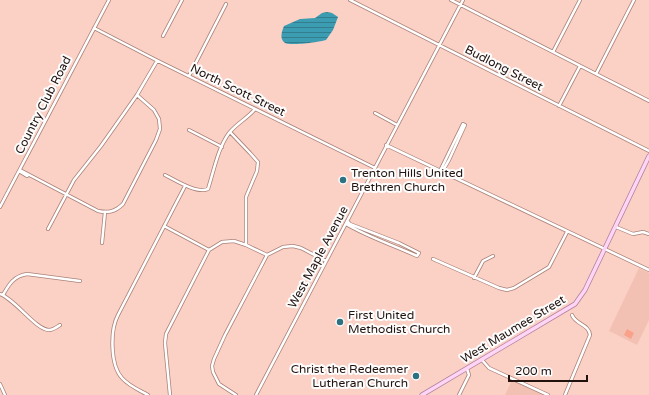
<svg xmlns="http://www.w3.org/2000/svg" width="649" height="395" font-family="'Varela Round',sans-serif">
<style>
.built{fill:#f3c1b4}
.green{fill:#faa18a}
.water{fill:url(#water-rules)}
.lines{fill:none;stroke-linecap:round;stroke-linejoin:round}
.minor-casing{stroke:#a98278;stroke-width:4}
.major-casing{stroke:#b07f9f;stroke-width:5}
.minor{stroke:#fff;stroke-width:2.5}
.major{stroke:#fed5f4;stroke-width:3.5}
.poi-dot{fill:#2e7282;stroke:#fdfdfd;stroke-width:1.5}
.labels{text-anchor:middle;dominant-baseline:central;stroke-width:4;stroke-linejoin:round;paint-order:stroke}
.street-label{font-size:12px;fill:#21120e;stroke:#fdfdfd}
.poi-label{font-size:12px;fill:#21120e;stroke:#fdfdfd;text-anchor:start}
</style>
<defs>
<pattern id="water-rules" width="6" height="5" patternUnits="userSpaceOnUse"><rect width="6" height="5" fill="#3c9cb2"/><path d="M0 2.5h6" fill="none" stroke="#327e8f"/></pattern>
</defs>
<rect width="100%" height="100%" fill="#fbd0c5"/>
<path class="built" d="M639 268 649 273V320L637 345 609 331Z
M512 380 543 395H505Z"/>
<path class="green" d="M627 329 634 333 631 339 624 335Z"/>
<path class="water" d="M327 12 332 13 338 17 333 30 326 40C320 42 290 46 285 43 279 39 282 31 284 26L300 19 315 18 322 13Z"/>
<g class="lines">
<g class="minor-casing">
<path id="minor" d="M350 0 649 151
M451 0 649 101
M94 28 156 60 375 168
M163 36 182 0
M553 52 580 0
M596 74 634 0
M189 76 226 4
M559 106 580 66
M375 113 397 125
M189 130 222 147
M230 132 250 153 258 162 257 171 246 197V245
M386 145 649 270
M20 170 98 211C108 213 115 212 123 204L156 140 160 129 159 119 154 110 137 95
M19 171 27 176 28 175
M440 171 462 126 463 124 465 125 449 160 442 172
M165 175C175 180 197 194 208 189 214 170 218 148 229 133 237 123 248 118 255 109
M0 207 109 0
M346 224C368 237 393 245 417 256L419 253 399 243 350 224 347 221
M164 226 209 250
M616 227 633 234 643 232 649 234
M48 229 74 180 101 146 137 95 157 61
M102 243 105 212
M433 259 499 288 507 290 514 288 549 267 567 232
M474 278 483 261 493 256
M0 294C15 299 36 330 49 330 53 330 57 327 60 325
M3 295C9 284 14 276 27 274L80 281
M482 360 489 368 548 395
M0 384 5 395
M148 395C139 390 129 386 122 378 110 365 110 330 118 315L185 186
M170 395 165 343 166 334 209 250 222 242 234 241 246 245 267 255
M236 395 219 384 213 372 212 366 214 359 225 335 267 255 283 247 293 246 301 248 326 261
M256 395 463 0
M459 395 469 375 467 369
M565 395 590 335C589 324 576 325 572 315"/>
</g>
<g class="major-casing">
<path id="major" d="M422 395 575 304 585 290 649 156"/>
</g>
<use href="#minor" class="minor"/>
<use href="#major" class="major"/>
</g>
<g class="poi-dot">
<circle cx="343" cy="180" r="4"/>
<circle cx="340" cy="322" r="4"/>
<circle cx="416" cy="376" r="4"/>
</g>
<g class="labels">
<g class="street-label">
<text transform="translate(504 68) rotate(27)">Budlong Street</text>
<text transform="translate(238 90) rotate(26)">North Scott Street</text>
<text transform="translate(43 105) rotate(-63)">Country Club Road</text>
<text transform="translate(318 257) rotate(-62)">West Maple Avenue</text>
<text transform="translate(513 329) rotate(-31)">West Maumee Street</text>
</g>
<g class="poi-label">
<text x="351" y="173">Trenton Hills United<tspan x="351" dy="14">Brethren Church</tspan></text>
<text x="348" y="315">First United<tspan x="348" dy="14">Methodist Church</tspan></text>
<text x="408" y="369" text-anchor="end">Christ the Redeemer<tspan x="408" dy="14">Lutheran Church</tspan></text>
</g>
</g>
<path d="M509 375v6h78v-6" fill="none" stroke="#21120e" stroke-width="2"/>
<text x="515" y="375" font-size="12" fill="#21120e" stroke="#fdfdfd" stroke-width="3" paint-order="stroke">200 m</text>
</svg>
